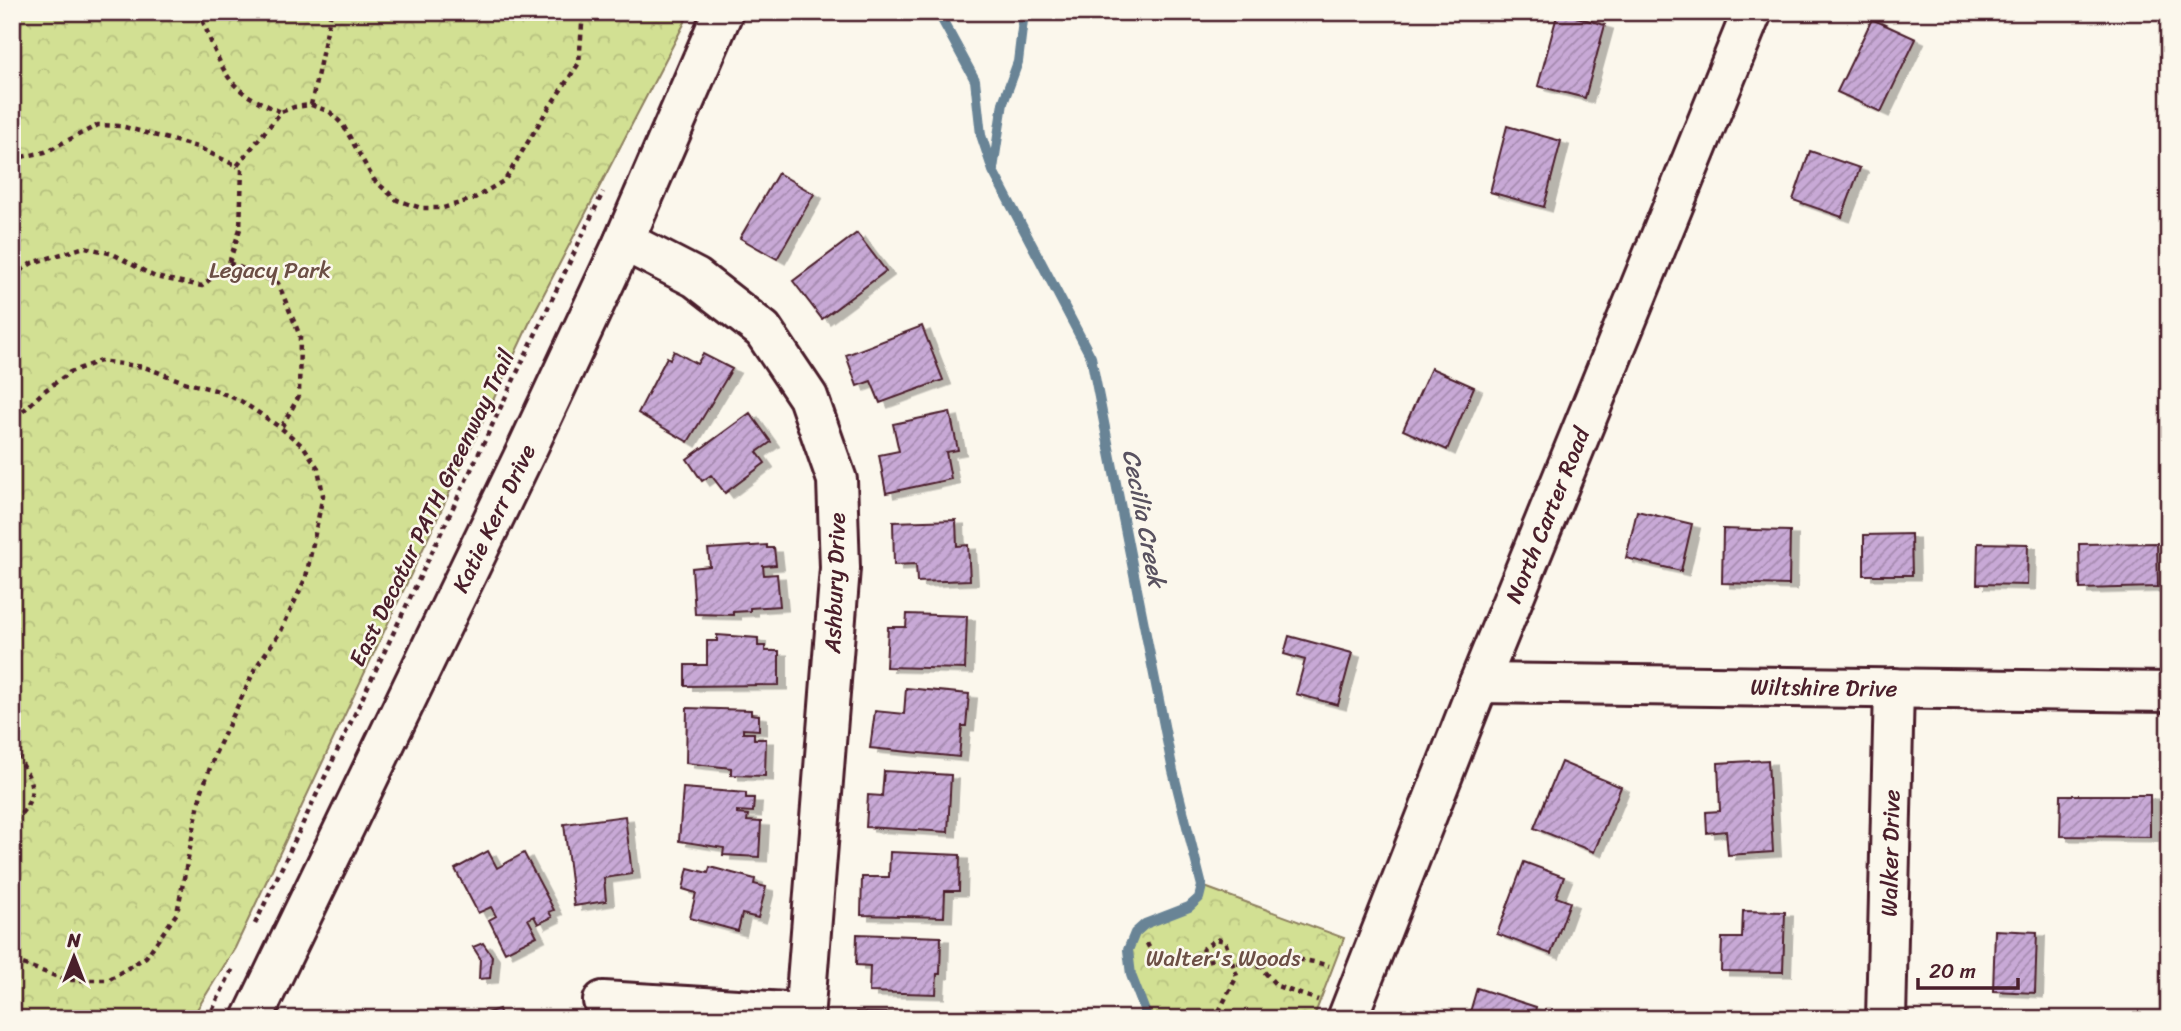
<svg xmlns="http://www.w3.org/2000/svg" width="2181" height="1031" font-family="Sriracha,sans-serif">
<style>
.park{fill:url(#park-crowns);stroke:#8e805f;stroke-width:2}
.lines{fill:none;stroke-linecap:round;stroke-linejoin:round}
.stream{stroke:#698496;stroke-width:10}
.building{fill:url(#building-hatch);stroke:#4a1f2b;stroke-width:2;filter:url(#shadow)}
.street-casing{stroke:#4a1f2b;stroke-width:44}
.secondary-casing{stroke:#4a1f2b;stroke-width:44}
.path{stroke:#4a1f2b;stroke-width:4.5;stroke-dasharray:5 5;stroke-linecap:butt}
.street{stroke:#fbf7ec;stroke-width:38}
.secondary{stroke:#fbf7ec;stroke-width:38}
.labels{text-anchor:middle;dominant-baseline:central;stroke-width:5;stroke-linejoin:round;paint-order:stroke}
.park-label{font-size:23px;fill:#6c4f45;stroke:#fbf7ec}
.street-label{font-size:23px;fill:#4a1f2b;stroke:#fbf7ec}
.water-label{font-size:24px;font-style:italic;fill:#595260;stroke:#fbf7ec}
</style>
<defs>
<pattern id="park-crowns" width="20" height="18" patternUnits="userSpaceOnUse" patternTransform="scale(1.75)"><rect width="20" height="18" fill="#d2e093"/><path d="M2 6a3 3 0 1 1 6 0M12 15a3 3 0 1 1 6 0" fill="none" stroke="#b6c07f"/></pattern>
<pattern id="building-hatch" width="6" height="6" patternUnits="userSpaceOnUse" patternTransform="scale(1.75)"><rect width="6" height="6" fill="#c8a9d6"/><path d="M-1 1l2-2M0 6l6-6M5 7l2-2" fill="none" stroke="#a489ae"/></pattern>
<filter id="shadow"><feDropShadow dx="8" dy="4.5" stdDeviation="0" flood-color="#0004"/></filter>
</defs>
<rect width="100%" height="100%" fill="#fbf7ec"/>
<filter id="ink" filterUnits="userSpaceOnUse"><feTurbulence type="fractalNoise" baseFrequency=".0143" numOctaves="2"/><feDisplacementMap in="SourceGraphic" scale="14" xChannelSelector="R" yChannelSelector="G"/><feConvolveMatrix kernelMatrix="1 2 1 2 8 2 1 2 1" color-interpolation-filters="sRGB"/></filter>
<g filter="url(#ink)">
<path class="park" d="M12 12H688L685 22 535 311 235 948 191 1019H12Z
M1202 886 1344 938 1313 1019H1148C1141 1001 1130 981 1128 961 1122 909 1187 921 1200 897 1201 893 1202 890 1202 886Z"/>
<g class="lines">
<path class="stream" d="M938 12 975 80 981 135 993 171 1091 357 1173 771 1202 886 1199 898 1189 907 1145 924 1135 933 1128 950 1131 975 1148 1019
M993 169 1003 103 1018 62 1024 12"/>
</g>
<path class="building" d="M1558 12 1605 25 1585 98 1538 86Z
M1872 19 1916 39 1881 112 1837 92Z
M1507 126 1561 141 1544 207 1490 192Z
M1810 151 1860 168 1842 217 1793 200Z
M778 173 814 194 777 259 740 238Z
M857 233 886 271 822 319 793 281Z
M922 326 943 380 880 403 871 381 857 386 846 355Z
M674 351 697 364 703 354 732 369 688 442 638 413 667 357 670 359Z
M1431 368 1474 387 1447 450 1403 430Z
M950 412 958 450 946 452 951 479 886 493 879 455 899 451 893 424Z
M750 413 771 442 757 452 765 463 725 493 711 475 702 481 687 459Z
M1637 511 1692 524 1681 571 1626 558Z
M956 520 957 546 968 545 970 580 917 582 916 564 894 565 893 522Z
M1723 529 1790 531 1789 585 1722 583Z
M1911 534 1912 575H1864V535Z
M1978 543 2028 544 2027 585 1977 584Z
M2157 543 2158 587 2080 589 2079 544Z
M767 545V548H774L776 565 763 566 764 575 777 574 780 606 750 608V611L733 612V615L695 614 692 568 710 566 708 549Z
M907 614 967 616 965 669 886 667 888 627H906Z
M717 635 758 638V646H765V651H779V685L685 686V665H707V641H717Z
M1289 636 1352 653 1338 705 1296 694 1305 660 1284 654Z
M906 688 969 694 966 726H962L959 757 870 748 875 711 904 714Z
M687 708 751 710V714L759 715V730L743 729V733H754V739H766L765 776 731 775V768L686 763Z
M1768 760 1773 852 1728 855 1726 831 1707 833 1706 812 1720 811 1718 763Z
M1561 762 1621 787 1594 852 1534 828Z
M884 771 951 775 948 832 866 827 868 795 882 796Z
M683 788 746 793V798H754L753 812 737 811V814L748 815 747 821 761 822 759 857 723 855 724 848 679 841Z
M2061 795H2150V837L2060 836Z
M625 816 632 874 604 878 606 901 574 906 564 824Z
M488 851 497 868 524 853 554 910 549 912 552 917 538 924 534 916 528 919 537 936 505 952 489 920 496 916 491 907 478 913 455 869Z
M890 852 960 855 959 891H945L944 917 861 915 862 877H889Z
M1524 862 1564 877 1556 897 1570 902 1551 954 1497 934Z
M710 867 755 879 754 884 766 887 758 918 742 914 738 931 690 918 696 893 683 889 688 868 708 873Z
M1743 911 1785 912 1783 972 1721 971 1722 938H1742Z
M1995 930 2037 932 2035 993 1993 991Z
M857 934 941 937 940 974H937L936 994 869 992 870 966 856 965Z
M483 943 492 956 490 978 479 979 480 958 473 947Z
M1477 988 1536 1007 1533 1019H1468Z
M499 1009 502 1019H466Z
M856 1012 920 1013V1019H855Z"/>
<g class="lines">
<g class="street-casing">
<g id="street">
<path d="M624 241 696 278 763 330 808 397 837 480 840 568 804 1019"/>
<path id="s1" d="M1479 683 2169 692"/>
<path d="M603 1001 804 1013"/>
<path id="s2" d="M1347 1019 1479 683 1752 12"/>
<path id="s3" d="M1886 1019 1894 688"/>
</g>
</g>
<g class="secondary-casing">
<g id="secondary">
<path id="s4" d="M252 1019 528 447 624 241 723 12"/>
</g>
</g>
<path class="path" d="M197 12C204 21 208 35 213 47 231 89 239 93 281 112
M311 105 330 112 343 125 374 180 397 200 421 208H443L473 199 505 180 546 112 579 63 583 12
M12 159 45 152 98 125 121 126 197 147 237 166 281 112 294 107 311 105 331 12
M229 263 278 283 300 336 299 396 281 428
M12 276 32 263 85 247 113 254 155 277 202 286 229 263 240 229 242 169 237 166
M12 428 18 416 43 392 70 372 100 361 144 367 184 382 215 390 241 401 281 428 304 447 318 468 323 495 306 577 281 631 256 667 215 754 201 793 177 913 146 957 108 980H66L12 960
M12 746C30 779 45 792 12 823
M255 924 603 192
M1147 943C1153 961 1181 964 1197 963L1203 949 1216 939 1225 941 1237 976 1215 1019
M1198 963 1214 959 1260 967 1277 986 1318 1000
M1260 967C1281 955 1307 959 1329 966
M208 1019 234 966"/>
<use href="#street" class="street"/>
<use href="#secondary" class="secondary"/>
</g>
</g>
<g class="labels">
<g class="park-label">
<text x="270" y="270">Legacy Park</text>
<text x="1223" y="958">Walter's Woods</text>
</g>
<g class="street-label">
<text transform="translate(432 508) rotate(-64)">East Decatur PATH Greenway Trail</text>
<text stroke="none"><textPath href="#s2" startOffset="542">North Carter Road</textPath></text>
<text stroke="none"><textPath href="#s4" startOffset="556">Katie Kerr Drive</textPath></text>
<text transform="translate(835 583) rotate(-88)">Ashbury Drive</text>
<text stroke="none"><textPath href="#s1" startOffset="345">Wiltshire Drive</textPath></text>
<text stroke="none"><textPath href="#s3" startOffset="166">Walker Drive</textPath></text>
</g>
<g class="water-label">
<text transform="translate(1144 518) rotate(79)">Cecilia Creek</text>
</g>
</g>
<rect width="2181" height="1031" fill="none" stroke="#fbf7ec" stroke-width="42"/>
<rect x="21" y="21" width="2139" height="989" fill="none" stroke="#4a1f2b" stroke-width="2.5" filter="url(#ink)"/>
<g transform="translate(74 957)" stroke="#fbf7ec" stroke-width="5" paint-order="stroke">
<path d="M0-5L12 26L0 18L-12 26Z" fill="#4a1f2b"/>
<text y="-10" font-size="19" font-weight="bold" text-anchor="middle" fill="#4a1f2b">N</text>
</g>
<path d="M1918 978v10h100v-10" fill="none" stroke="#4a1f2b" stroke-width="3.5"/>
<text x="1929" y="978" font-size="21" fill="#4a1f2b" stroke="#fbf7ec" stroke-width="5" paint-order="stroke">20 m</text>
</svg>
